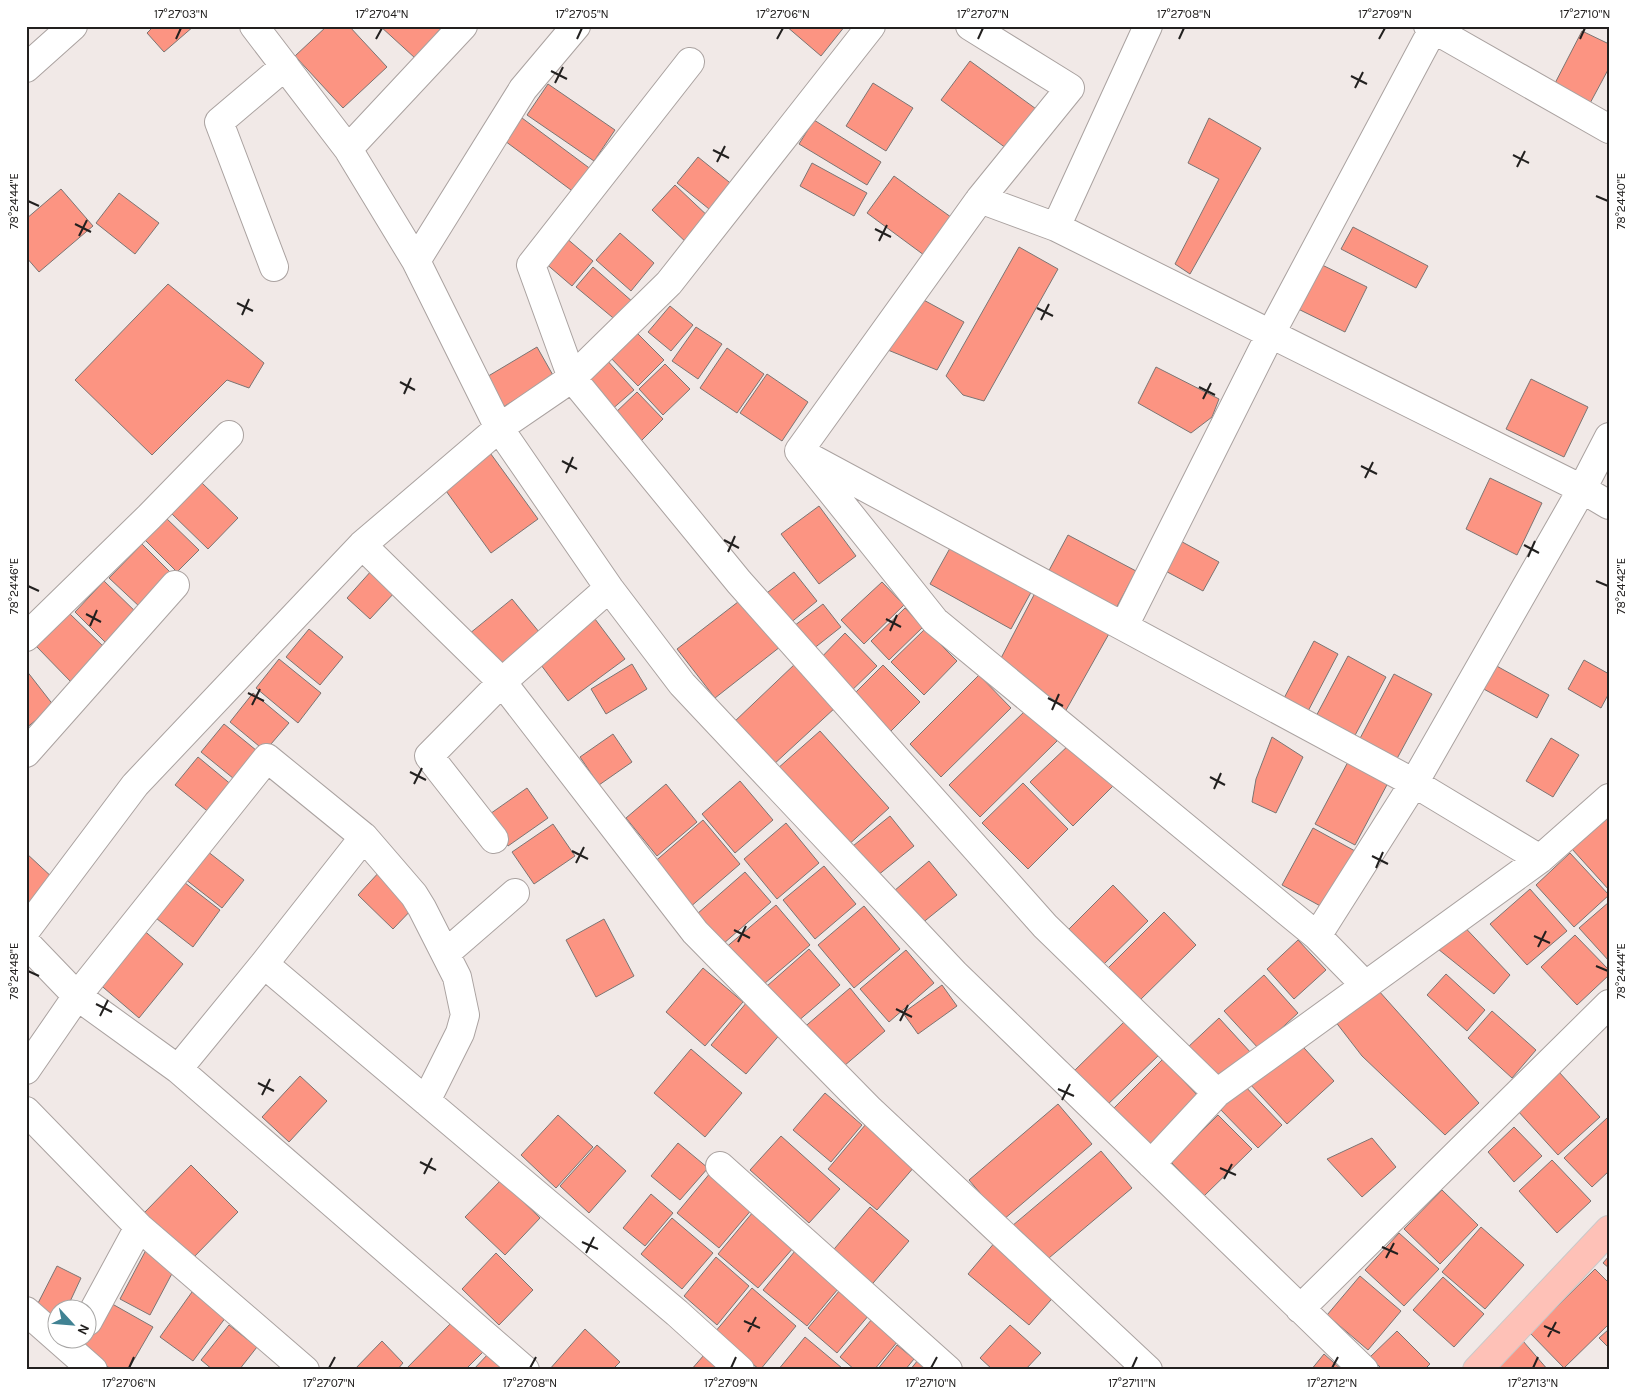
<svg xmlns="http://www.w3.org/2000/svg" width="1635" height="1396" font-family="Karla,sans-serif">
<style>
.building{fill:#fc9482;stroke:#7c7573}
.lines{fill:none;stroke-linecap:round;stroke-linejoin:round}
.minor-casing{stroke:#aaa2a0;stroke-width:30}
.major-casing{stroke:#cac9c9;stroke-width:30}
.minor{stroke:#fff;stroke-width:28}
.major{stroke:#fec1b7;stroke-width:28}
.ticks{fill:none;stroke:#22201f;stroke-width:2}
.neatline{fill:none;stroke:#22201f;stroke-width:2}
.ticks-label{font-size:12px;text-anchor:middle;fill:#22201f}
</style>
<rect width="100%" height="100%" fill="#f1e9e7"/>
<path class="building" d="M154 26H194L164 52 147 33Z
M327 26H349L387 67 343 108 295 56Z
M380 26H441L442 27 415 58Z
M786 26H845L821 56Z
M1582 31 1609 44V68L1588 107 1552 89Z
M970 61 1043 114 1014 154 941 100Z
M873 83 913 108 886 151 846 126Z
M548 84 615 130 594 161 527 115Z
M522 118 592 170 575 193 505 141Z
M1209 118 1261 148 1190 274 1175 264 1219 179 1188 163Z
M814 120 881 162 867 185 799 144Z
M698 157 734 186 714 213 677 183Z
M812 163 867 193 854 216 800 186Z
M894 176 955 220 928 258 867 213Z
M675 185 712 220 689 245 652 210Z
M61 189 93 226 39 272 26 257V219Z
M119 193 159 223 135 254 96 223Z
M1353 227 1428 266 1416 288 1341 249Z
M620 233 654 263 631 291 596 260Z
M565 237 593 261 572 286 544 262Z
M1019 247 1058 269 984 401 963 395 946 376Z
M1314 261 1367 287 1345 332 1292 306Z
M593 267 634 303 618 322 576 287Z
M168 284 264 363 249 388 227 380 152 455 75 380Z
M920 298 964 322 937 370 883 348Z
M670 306 693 325 671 351 648 332Z
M696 327 722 344 698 379 672 361Z
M633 329 664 360 638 386 607 354Z
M537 347 554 377 503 407 485 378Z
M727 348 764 374 737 413 700 388Z
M605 358 634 390 610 411 581 379Z
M665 364 690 389 663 415 639 389Z
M1156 367 1219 399 1212 417 1191 433 1138 403Z
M767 374 808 402 782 441 740 413Z
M1531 379 1588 407 1564 457 1506 429Z
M637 392 663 419 639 443 613 415Z
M488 450 538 519 491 553 441 484Z
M1490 478 1542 503 1517 555 1466 529Z
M201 482 238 518 208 549 171 513Z
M819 506 856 556 819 584 781 534Z
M165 517 199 550 177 572 144 539Z
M1068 535 1136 571 1113 614 1045 578Z
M1175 538 1219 562 1203 591 1158 567Z
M954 541 1035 585 1011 629 930 584Z
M142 544 173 575 141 608 109 578Z
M372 570 396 591 370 619 347 598Z
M794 572 817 601 783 629 759 599Z
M104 581 140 616 110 647 75 612Z
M882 582 904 605 864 644 841 620Z
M1035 593 1110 632 1065 712 1000 660Z
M747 595 785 643 715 698 677 649Z
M512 599 544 638 501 673 469 634Z
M823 604 841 627 808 653 790 629Z
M905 608 923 627 889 660 871 641Z
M69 613 106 649 72 683 36 646Z
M592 615 625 659 568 701 535 657Z
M309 629 343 657 320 685 286 657Z
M925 629 957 661 924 695 891 662Z
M845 633 877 666 845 697 814 665Z
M1314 641 1338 654 1306 715 1282 702Z
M1348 656 1386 677 1352 741 1314 720Z
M279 659 321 693 298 723 256 688Z
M1584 660 1609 674V693L1601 708 1568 689Z
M796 663 836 707 772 766 733 723Z
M632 664 647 689 606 714 591 689Z
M1493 664 1549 695 1537 718 1480 687Z
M883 665 920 702 888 734 851 697Z
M26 670 54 706 26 728Z
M1394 674 1432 694 1393 766 1356 746Z
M979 675 1011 708 941 777 910 744Z
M253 693 289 723 265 751 230 722Z
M1026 710 1057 741 980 817 949 785Z
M224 724 262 755 239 783 201 752Z
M820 731 889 808 846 847 777 769Z
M613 734 632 762 599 785 580 757Z
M1272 737 1303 757 1276 813 1252 802 1256 779Z
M1551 738 1579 755 1553 797 1526 781Z
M1071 743 1113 786 1073 826 1030 782Z
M198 757 233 786 211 814 175 785Z
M1349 760 1389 781 1355 845 1315 824Z
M740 781 773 820 735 853 702 814Z
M1023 783 1068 829 1028 869 982 823Z
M666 784 697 822 657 856 626 818Z
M527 788 548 818 508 846 487 816Z
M1609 815V890L1572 849Z
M890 816 914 846 872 880 848 850Z
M703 820 740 864 689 908 652 864Z
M786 823 819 863 777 899 744 859Z
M553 824 575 856 534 884 512 852Z
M1313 828 1355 851 1324 908 1282 885Z
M207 851 244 880 222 908 185 879Z
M26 853 54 879 26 908Z
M1570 853 1609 895 1574 927 1536 885Z
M929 861 957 895 921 924 894 891Z
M824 866 856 904 815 939 783 900Z
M381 870 417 904 393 929 358 895Z
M745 872 771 902 723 944 697 914Z
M180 879 220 910 193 947 152 915Z
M1113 885 1148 921 1104 964 1069 929Z
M1530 889 1567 931 1527 965 1490 924Z
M1609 902V961L1579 928Z
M776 905 810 945 758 989 724 949Z
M864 906 900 949 854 988 818 945Z
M1164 912 1196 945 1137 1003 1106 970Z
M1456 918 1510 975 1494 994 1433 945Z
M604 919 634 976 596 997 566 940Z
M141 928 183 964 139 1018 97 982Z
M1575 935 1609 970V975L1577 1005 1541 967Z
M1298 940 1326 970 1294 999 1267 969Z
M809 949 840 985 797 1022 767 986Z
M906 950 934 983 889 1022 860 989Z
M703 968 743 1002 705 1046 666 1012Z
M1446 974 1485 1010 1467 1031 1427 995Z
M1264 975 1298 1013 1259 1049 1224 1011Z
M1370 981 1479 1103 1445 1135 1362 1056 1328 1012Z
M942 985 957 1006 918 1034 903 1013Z
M850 988 885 1031 837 1072 801 1030Z
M747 1002 782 1032 746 1074 711 1045Z
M1492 1011 1536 1050 1512 1078 1468 1038Z
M1219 1018 1252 1054 1220 1085 1187 1048Z
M1126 1020 1160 1054 1104 1108 1071 1074Z
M1295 1038 1334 1081 1287 1124 1248 1082Z
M691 1049 742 1093 705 1137 654 1093Z
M1163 1059 1200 1098 1147 1149 1110 1112Z
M1559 1072 1600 1117 1558 1155 1517 1110Z
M300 1076 327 1101 289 1142 262 1117Z
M1242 1083 1282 1125 1258 1148 1218 1107Z
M825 1093 862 1125 831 1162 793 1130Z
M1058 1104 1092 1144 1003 1220 969 1180Z
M558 1115 593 1147 556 1188 521 1155Z
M1218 1115 1252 1149 1204 1196 1171 1162Z
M1607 1118 1609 1120V1171L1592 1187 1564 1158Z
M866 1124 915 1166 877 1210 828 1169Z
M1514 1127 1542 1156 1514 1182 1488 1152Z
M781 1136 840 1189 809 1223 750 1170Z
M1372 1138 1396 1167 1362 1197 1327 1159Z
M678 1143 708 1168 680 1200 651 1176Z
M597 1145 626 1171 589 1213 560 1186Z
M1101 1151 1132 1188 1043 1263 1012 1226Z
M1552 1160 1591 1201 1557 1233 1519 1191Z
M191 1165 238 1212 191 1260 144 1213Z
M711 1172 753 1208 719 1248 677 1213Z
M501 1180 540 1218 505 1255 465 1217Z
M1442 1190 1478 1225 1440 1264 1404 1229Z
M651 1194 673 1213 645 1246 623 1228Z
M870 1207 909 1241 868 1289 829 1255Z
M753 1212 794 1247 758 1288 718 1254Z
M672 1218 713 1253 682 1289 641 1254Z
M1481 1227 1524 1265 1485 1309 1442 1272Z
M1399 1233 1439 1269 1404 1306 1365 1270Z
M996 1241 1057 1293 1029 1325 968 1274Z
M146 1250 176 1266 150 1315 120 1299Z
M795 1251 838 1289 807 1326 763 1290Z
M496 1253 533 1290 499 1325 462 1289Z
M1609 1256V1268L1603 1263Z
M716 1257 749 1286 717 1325 684 1296Z
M57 1266 81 1278 67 1308H58V1323L34 1311Z
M1595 1269 1609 1283V1324L1564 1368 1530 1333Z
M1360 1276 1401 1311 1368 1350 1327 1315Z
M1443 1277 1484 1314 1454 1347 1413 1310Z
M752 1288 796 1326 760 1370 715 1332Z
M840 1290 869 1315 837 1353 808 1328Z
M192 1292 226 1317 193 1361 160 1337Z
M107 1301 153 1327 128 1370H113L79 1350 86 1338H88V1335Z
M872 1319 898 1341 874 1370H855L840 1357Z
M454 1320 485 1350 465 1370H405Z
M229 1325 257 1347 239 1370H213L201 1360Z
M1010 1325 1041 1353 1025 1370H993L980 1358Z
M585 1329 620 1362 612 1370H549Z
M1609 1329V1348L1599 1338Z
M1397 1331 1430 1364 1424 1370H1383L1370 1357Z
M805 1337 842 1368 841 1370H778Z
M382 1341 403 1363 397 1370H354Z
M1523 1341 1548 1370H1489Z
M897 1345 914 1359 905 1370H877Z
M489 1353 506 1370H473Z
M1324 1354 1342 1370H1311Z
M704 1355 720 1370H691Z
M918 1360 929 1370H910Z"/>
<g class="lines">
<g class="minor-casing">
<path id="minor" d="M254 26 348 149 416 261 499 428 609 588 682 684 955 974 1364 1370
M970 26 1070 88 980 199 799 451 935 621 1317 936 1364 984
M1428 26 1609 129
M690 62 531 265 572 378 739 582 1045 926 1217 1093
M26 68 73 26
M348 149 463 26
M980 199 1056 227 1582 489 1609 505
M1056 227 1148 26
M416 261 523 89 576 26
M274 267 219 122 285 66
M809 457 1414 783 1540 859
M362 545 502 682 695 932 870 1110 1148 1370
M1124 626 1270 335 1433 29
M26 637 149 517 229 435
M26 753 175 585
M364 837 414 895 422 908 457 977 465 1015 460 1033 426 1101
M494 839 429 756 502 682 609 588
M26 930 135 785 362 545 499 428 572 378 669 283 871 26
M1317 936 1414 783 1582 489 1609 437
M26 943 77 996 178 1069 525 1370
M446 953 515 893
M264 964 677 1313 740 1370
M26 1070 77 996 267 758 364 837 264 964 178 1069
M26 1111 139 1227 305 1370
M1151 1164 1217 1093 1540 859 1609 798
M720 1166 948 1370
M1300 1309 1609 1004
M26 1311 93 1370
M88 1321 139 1227"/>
</g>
<g class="major-casing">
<path id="major" d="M1477 1370 1609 1230"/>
</g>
<use href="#minor" class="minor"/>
<use href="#major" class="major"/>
</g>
<path class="ticks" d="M176 39 181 28M376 39 382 28M577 39 582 28M777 39 783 28M978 39 983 28M1179 39 1184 28M1379 39 1385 28M1580 39 1585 28M551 71 567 79M1351 76 1367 84M555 83 563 67M1355 88 1363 72M713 150 729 158M1513 155 1529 163M717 162 725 146M1517 167 1525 151M1596 196 1608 201M28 201 39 206M75 224 91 232M875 229 891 237M79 236 87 220M879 241 887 225M237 303 253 311M1037 308 1053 316M242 315 249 299M1041 320 1049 304M400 382 415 390M1199 387 1215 395M404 394 411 378M1203 399 1211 383M562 461 577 469M1361 466 1377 474M566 473 573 457M1365 478 1373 462M724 540 739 548M1524 545 1539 553M728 552 735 536M1528 557 1535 541M1596 581 1608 586M28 586 39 591M86 614 101 622M886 619 901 627M90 626 97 610M890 631 897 615M248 693 264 701M1048 698 1063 706M252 705 260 689M1052 710 1059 694M410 772 426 780M1210 777 1225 785M414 784 422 768M1214 789 1221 773M572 851 588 859M1372 856 1388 864M576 863 584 847M1376 868 1383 852M734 930 750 938M1534 936 1550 943M738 942 746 926M1538 947 1546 931M1596 966 1608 971M28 971 39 976M96 1004 112 1012M896 1009 912 1017M100 1016 108 1000M900 1021 908 1005M258 1083 274 1091M1058 1089 1074 1096M262 1095 270 1079M1062 1100 1070 1084M420 1162 436 1170M1220 1168 1236 1175M424 1174 432 1158M1224 1179 1232 1164M582 1242 598 1249M1382 1247 1398 1254M586 1253 594 1237M1386 1258 1394 1243M744 1321 760 1328M1544 1326 1560 1333M748 1332 756 1317M1548 1337 1556 1322M129 1368 134 1357M329 1368 335 1357M530 1368 536 1357M731 1368 736 1357M931 1368 937 1357M1132 1368 1137 1357M1332 1368 1338 1357M1533 1368 1538 1357"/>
<rect width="1635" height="1396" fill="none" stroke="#ffffff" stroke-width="55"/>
<g transform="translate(72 1324) rotate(116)"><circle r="24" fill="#ffffff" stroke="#a7a6a5"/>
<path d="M0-4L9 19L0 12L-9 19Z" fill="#408293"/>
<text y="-8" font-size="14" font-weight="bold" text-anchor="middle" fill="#22201f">N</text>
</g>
<rect x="28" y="28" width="1580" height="1340" class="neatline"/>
<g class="ticks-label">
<text x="181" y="18">17°27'03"N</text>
<text x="382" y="18">17°27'04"N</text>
<text x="582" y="18">17°27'05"N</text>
<text x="783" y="18">17°27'06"N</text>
<text x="983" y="18">17°27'07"N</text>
<text x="1184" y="18">17°27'08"N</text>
<text x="1385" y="18">17°27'09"N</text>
<text x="1585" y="18">17°27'10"N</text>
<text transform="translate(14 201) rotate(-90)" y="4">78°24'44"E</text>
<text transform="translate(1621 201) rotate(-90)" y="4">78°24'40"E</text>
<text transform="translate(14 586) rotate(-90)" y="4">78°24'46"E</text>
<text transform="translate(1621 586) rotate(-90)" y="4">78°24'42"E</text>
<text transform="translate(14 971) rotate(-90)" y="4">78°24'48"E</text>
<text transform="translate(1621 971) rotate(-90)" y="4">78°24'44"E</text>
<text x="129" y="1387">17°27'06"N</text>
<text x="329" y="1387">17°27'07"N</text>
<text x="530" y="1387">17°27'08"N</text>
<text x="731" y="1387">17°27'09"N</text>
<text x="931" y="1387">17°27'10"N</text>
<text x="1132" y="1387">17°27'11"N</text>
<text x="1332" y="1387">17°27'12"N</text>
<text x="1533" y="1387">17°27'13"N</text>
</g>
</svg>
